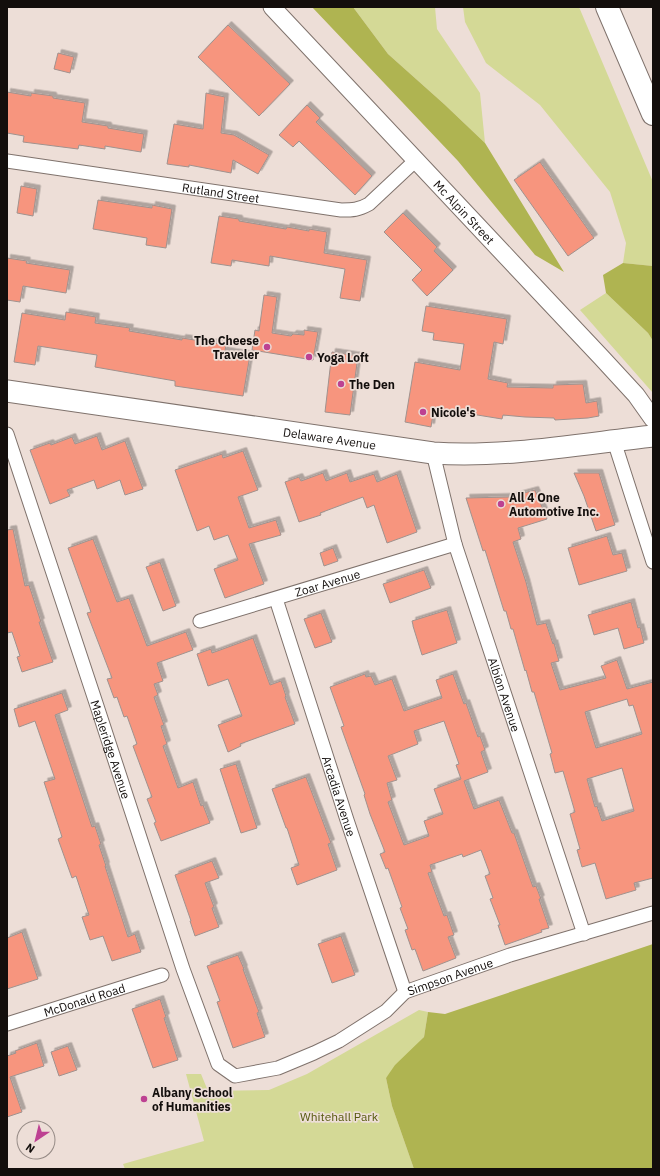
<svg xmlns="http://www.w3.org/2000/svg" width="660" height="1176" font-family="'IBM Plex Sans',sans-serif">
<style>
.green{fill:#d4d996}
.forest{fill:#afb451}
.building{fill:#f7957e;stroke:#a0928e;fill-rule:evenodd;filter:url(#shadow)}
.lines{fill:none;stroke-linecap:round;stroke-linejoin:round}
.minor-casing{stroke:#7f726c;stroke-width:15}
.tertiary-casing{stroke:#7f726c;stroke-width:19}
.primary-casing{stroke:#7f726c;stroke-width:23}
.motorway-casing{stroke:#7f726c;stroke-width:24}
.minor{stroke:#fff;stroke-width:13}
.tertiary{stroke:#fff;stroke-width:17}
.primary{stroke:#fff;stroke-width:21}
.motorway{stroke:#fff;stroke-width:22}
.poi-dot{fill:#bd4192;stroke:#edded7;stroke-width:1.5}
.labels{text-anchor:middle;dominant-baseline:central;stroke-width:3.5;stroke-linejoin:round;paint-order:stroke}
.street-label{font-size:12px;fill:#130e0c;stroke:#edded7}
.poi-label{font-size:12px;font-weight:bold;fill:#130e0c;stroke:#edded7;text-anchor:start}
.park-label{font-size:12px;fill:#56590e;stroke:#edded7}
</style>
<defs>
<filter id="shadow"><feDropShadow dx="3.5" dy="-3.5" stdDeviation="0" flood-color="#0004"/></filter>
</defs>
<rect width="100%" height="100%" fill="#edded7"/>
<path class="green" d="M353 7H435L437 29 480 93 485 143 444 104 388 54Z
M463 7H579L653 182V266L623 263 626 243 610 192 540 105 486 63 465 22Z
M606 293 648 333 653 341V393L580 310Z
M419 1010 428 1012 424 1037 386 1078 392 1106 414 1169H125L123 1164 204 1141 186 1074H201L208 1091 269 1090 307 1074Z"/>
<path class="forest" d="M312 7H353L388 54 444 104 485 143 564 272 535 255 458 161Z
M623 263 653 266V341L648 333 606 293 603 275Z
M653 944V1169H414L392 1106 386 1078 395 1065 424 1037 428 1012 445 1014Z"/>
<path class="building" d="M228 25 290 84 259 116 198 57Z
M58 53 74 57 70 73 54 69Z
M7 92 31 96V93L53 96V98L85 103 82 122 108 126V128L144 134 141 152 105 146V149L79 145 78 149 23 142 24 136 7 133Z
M206 93 225 97 221 133 234 135 269 155 258 174 233 160 231 173 189 165V167L167 164 174 124 203 129Z
M307 105 320 118 316 122 372 176 355 195 299 141 293 147 279 135Z
M540 162 594 238 568 256 514 180Z
M21 186 37 189 33 216 17 213Z
M98 200 152 208V205L172 209 166 248 146 245 147 238 93 229Z
M403 213 437 247 434 251 453 270 427 296 412 280 422 270 384 232Z
M219 216 239 219V221L286 229 287 227 309 231V229L327 232 324 253 367 260 360 301 340 298 345 269 270 256 269 266 232 260 231 266 211 263Z
M7 258 27 261 26 263 70 270 66 293 23 286 20 302 7 300Z
M264 295 277 297 272 333 291 336 293 334 304 335V330L318 332 313 360 252 350 255 330 259 331Z
M426 306 507 319 503 344 494 342 488 379 508 383 507 387 553 388V385L583 384 586 403 597 401 599 416 588 418 555 420 554 418 525 417 503 415 502 419 434 408 431 427 405 422 415 362 460 370 464 344 433 340 434 333 422 331Z
M66 312 96 317 95 323 130 328 129 331 182 340V338L226 345 225 351 250 355 243 396 175 386V381L95 367 97 355 38 346 35 365 14 362 22 313 65 320Z
M332 352 358 356 350 415 325 412Z
M97 436 102 450 125 441 143 489 125 495 120 480 97 489 94 480 67 490 70 496 50 504 30 450 50 443 51 445 72 437 75 444Z
M243 451 258 490 238 497 249 528 276 520 281 535 249 544 264 584 225 598 214 569 238 560 228 535 214 540 209 526 197 531 175 470 222 454 223 458Z
M323 473 326 481 347 473 350 482 374 474 377 482 397 474 417 532 387 543 374 505 367 508 363 497 320 513 321 515 299 522 285 482 299 477 301 481Z
M574 473H599L615 525 596 531 584 496Z
M535 490 547 519 518 528 521 539 513 542 526 582 537 625 546 623 553 644 554 643 559 661 551 663 560 690 606 678 601 666 617 660 627 689 653 682V878L634 883 636 890 606 899 595 863 582 867 577 850 580 849 570 814 575 812 563 771 555 773 550 754 552 753 534 692H532L526 670 525 671 513 629H511L506 611H504L485 550 483 551 466 498 509 497ZM627 699 629 706 633 705 642 734 596 748 585 712ZM622 768 634 811 602 821 597 806 595 807 587 779Z
M13 529 25 586 29 585 41 622H39L53 662 22 672 17 657 20 656 12 632 7 633V530Z
M607 536 613 555 622 553 627 571 579 585 568 548Z
M93 539 117 602 129 598 147 646 186 632 193 650 157 663 163 681 154 684 158 695 154 697 164 725 161 726 167 744 163 746 178 788 193 782 201 806 203 805 210 823 161 841 154 823 156 822 147 799 152 797 133 746 137 744 127 716 124 717 117 697 114 698 107 679 112 678 87 613 91 612 68 548Z
M333 548 338 561 324 566 320 553Z
M160 562 176 606 163 611 146 567Z
M424 570 431 588 390 603 383 584Z
M631 602 638 628 640 627 644 643 624 649 618 628 594 635 588 615Z
M447 610 457 643 422 655 413 626V625L412 621Z
M321 613 332 642 315 648 304 619Z
M253 638 270 685 281 681 286 696 285 697 295 724 240 744 241 746 228 752 218 725 242 716 228 679 208 686 197 654 211 649 212 653Z
M365 674 366 677 371 676 375 685 392 679 404 711 442 698 436 680 453 674 464 704 466 703 478 737 480 736 485 750 481 752 488 772 464 781 474 809 499 800 512 833H514L533 887 536 886 541 899H539L549 928 541 930 542 932 505 945 498 925H500L490 899 493 898 485 876 490 874 481 850 463 857 462 854 430 865 432 872 428 873 444 916 447 915 454 935 448 937 456 958 423 971 415 949 412 950 405 930 408 929 400 908 402 907 388 868 386 869 380 854 385 852 370 814 364 795 365 794 341 727 344 726 330 687ZM444 721 459 764 456 765 461 779 434 789 443 814 424 821 429 836 404 845 388 802 392 800 387 783 397 780 388 756 418 744 414 731Z
M62 693 68 710 55 715 92 827 95 826 101 844 99 845 106 866H105L128 937 135 934 141 952 112 961 103 936 90 940 82 917 89 915 76 876 72 878 58 839 62 837 44 782 55 779 35 721 19 727 14 709Z
M236 764 257 828 241 833 220 769Z
M306 777 331 843 328 844 337 870 297 885 291 868 299 865 287 828H286L272 789Z
M212 861 219 878 205 883 214 907 212 908 219 927 195 936 190 921H191L175 875Z
M22 932 38 979 7 989V938Z
M341 936 355 975 332 983 318 944Z
M238 955 244 969H243L259 1012 257 1013 265 1037 233 1048 217 1002 220 1001 207 966Z
M160 999 166 1017 164 1018 178 1060 153 1068 132 1009Z
M37 1043 44 1066 10 1077 22 1112 7 1117V1056L16 1053 15 1051Z
M68 1046 77 1070 59 1076 51 1052Z"/>
<g class="lines">
<g class="minor-casing">
<g id="minor">
<path id="s1" d="M7 161 341 210C353 210 358 210 369 204L416 160"/>
<path id="s2" d="M7 434 96 703 183 969 218 1064 235 1076 278 1068 314 1053 339 1041 386 1011 405 992 510 955 653 913"/>
<path d="M614 441 653 562"/>
<path id="s3" d="M433 453 455 544 584 934"/>
<path id="s4" d="M276 599 347 820 405 992"/>
<path id="s5" d="M200 621 455 544"/>
<path id="s6" d="M7 1024 162 975"/>
</g>
</g>
<g class="tertiary-casing">
<g id="tertiary">
<path id="s7" d="M272 7 519 270 601 357 636 395 653 419"/>
</g>
</g>
<g class="primary-casing">
<g id="primary">
<path id="s8" d="M7 391 433 453C505 458 581 444 653 436"/>
</g>
</g>
<g class="motorway-casing">
<path id="motorway" d="M607 7 653 114"/>
</g>
<use href="#minor" class="minor"/>
<use href="#tertiary" class="tertiary"/>
<use href="#primary" class="primary"/>
<use href="#motorway" class="motorway"/>
</g>
<g class="poi-dot">
<circle cx="267" cy="347" r="4"/>
<circle cx="309" cy="357" r="4"/>
<circle cx="341" cy="384" r="4"/>
<circle cx="423" cy="412" r="4"/>
<circle cx="501" cy="504" r="4"/>
<circle cx="144" cy="1099" r="4"/>
</g>
<g class="labels">
<g class="street-label">
<text stroke="none"><textPath href="#s1" startOffset="216">Rutland Street</textPath></text>
<text stroke="none"><textPath href="#s7" startOffset="281">Mc Alpin Street</textPath></text>
<text stroke="none"><textPath href="#s8" startOffset="326">Delaware Avenue</textPath></text>
<text stroke="none"><textPath href="#s5" startOffset="133">Zoar Avenue</textPath></text>
<text stroke="none"><textPath href="#s3" startOffset="252">Albion Avenue</textPath></text>
<text stroke="none"><textPath href="#s2" startOffset="332">Mapleridge Avenue</textPath></text>
<text stroke="none"><textPath href="#s4" startOffset="207">Arcadia Avenue</textPath></text>
<text stroke="none"><textPath href="#s2" startOffset="926">Simpson Avenue</textPath></text>
<text stroke="none"><textPath href="#s6" startOffset="81">McDonald Road</textPath></text>
</g>
<g class="poi-label">
<text x="259" y="340" text-anchor="end">The Cheese<tspan x="259" dy="14">Traveler</tspan></text>
<text x="317" y="357">Yoga Loft</text>
<text x="349" y="384">The Den</text>
<text x="431" y="412">Nicole's</text>
<text x="509" y="497">All 4 One<tspan x="509" dy="14">Automotive Inc.</tspan></text>
<text x="152" y="1092">Albany School<tspan x="152" dy="14">of Humanities</tspan></text>
</g>
<g class="park-label">
<text x="339" y="1116">Whitehall Park</text>
</g>
</g>
<rect width="660" height="1176" fill="none" stroke="#130e0c" stroke-width="16"/>
<g transform="translate(36 1140) rotate(215)"><circle r="19" fill="#edded7" stroke="#968b86"/>
<path d="M0-3L7 15L0 10L-7 15Z" fill="#bd4192"/>
<text y="-6" font-size="11" font-weight="bold" text-anchor="middle" fill="#130e0c">N</text>
</g>
</svg>
